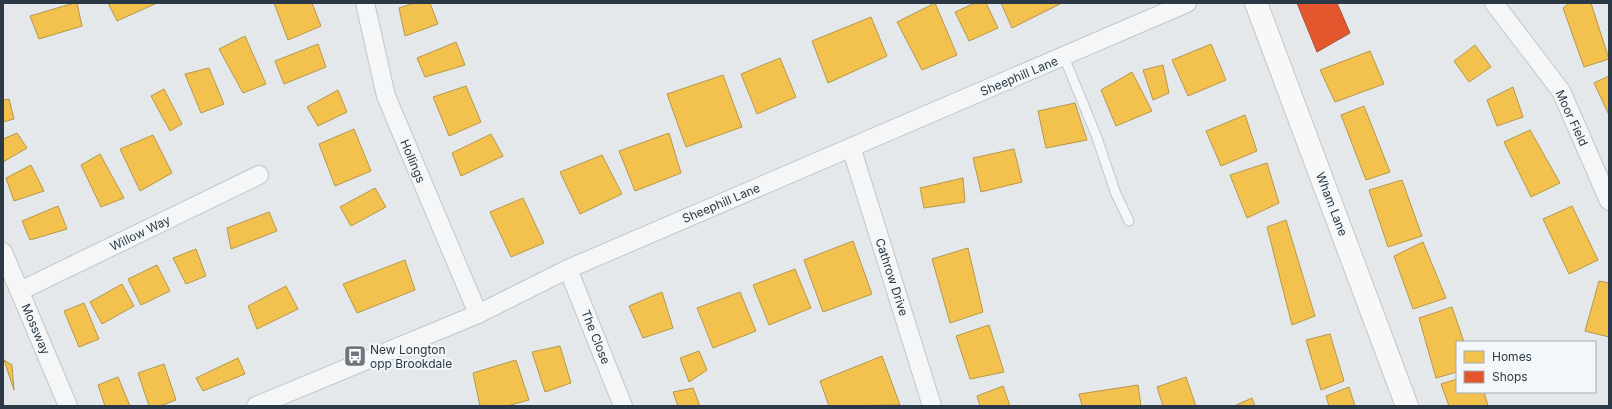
<svg xmlns="http://www.w3.org/2000/svg" width="1612" height="409" font-family="Inter,sans-serif">
<style>
.homes{fill:#f2c14e;stroke:#b6984b}
.shops{fill:#e4572e;stroke:#ac4e35}
.lines{fill:none;stroke-linecap:round;stroke-linejoin:round}
.lane-casing{stroke:#c3c6c8;stroke-width:11}
.street-casing{stroke:#c3c6c8;stroke-width:20}
.secondary-casing{stroke:#c3c6c8;stroke-width:24}
.lane{stroke:#f4f6f7;stroke-width:9}
.street{stroke:#f4f6f7;stroke-width:18}
.secondary{stroke:#f8f8f8;stroke-width:22}
.labels{text-anchor:middle;dominant-baseline:central;stroke-width:4;stroke-linejoin:round;paint-order:stroke}
.street-label{font-size:12px;fill:#2a3945;stroke:#f3f7f9}
.poi-label{font-size:12px;fill:#2a3945;stroke:#f3f7f9;text-anchor:start}
</style>
<rect width="100%" height="100%" fill="#e5e8ea"/>
<path class="homes" d="M74 3H77L82 26 39 39 30 16Z
M108 3H157L117 21Z
M274 3H312L321 26 288 40Z
M414 3H430L438 24 405 36 399 8Z
M935 3 957 55 922 70 897 22Z
M975 3H986L998 28 969 41 955 12Z
M1001 3H1062L1012 28Z
M1569 3H1591L1609 59 1584 67 1563 8Z
M871 17 887 56 828 83 812 41Z
M245 36 266 84 243 93 219 49Z
M456 42 465 65 425 77 417 58Z
M318 44 326 67 284 84 275 61Z
M1211 44 1226 80 1188 96 1172 60Z
M1475 45 1491 67 1469 82 1454 61Z
M1370 51 1384 84 1335 102 1320 70Z
M780 58 796 97 757 114 741 74Z
M1163 65 1169 93 1153 100 1143 70Z
M209 68 224 104 201 113 185 74Z
M1132 72 1152 111 1116 126 1101 90Z
M723 75 742 127 686 147 667 94Z
M1609 76V115L1594 83Z
M466 86 481 122 449 136 433 97Z
M1513 87 1523 117 1497 126 1487 100Z
M164 89 182 124 170 131 151 96Z
M338 90 347 112 318 126 307 107Z
M9 99 14 119 3 122V100Z
M1075 103 1087 140 1046 148 1038 111Z
M1364 106 1390 172 1366 180 1341 115Z
M1245 115 1257 151 1221 166 1206 131Z
M354 129 371 171 335 186 319 144Z
M1530 130 1560 183 1531 197 1504 142Z
M17 133 27 148 3 162V139Z
M669 133 681 173 635 191 619 151Z
M491 134 503 156 461 176 452 153Z
M153 135 172 173 140 191 120 149Z
M1014 149 1022 182 981 192 973 158Z
M100 154 124 198 101 207 81 165Z
M602 155 622 194 580 214 560 172Z
M1267 163 1279 203 1247 218 1230 175Z
M31 165 44 191 14 201 6 178Z
M963 178 965 202 924 208 920 188Z
M1402 180 1422 236 1388 247 1369 190Z
M375 188 386 207 351 226 340 207Z
M523 198 544 243 511 257 490 212Z
M58 206 67 229 30 240 22 221Z
M1572 206 1598 260 1569 274 1543 219Z
M269 212 277 231 231 249 227 228Z
M1286 220 1315 316 1292 325 1267 227Z
M853 241 872 294 823 312 804 260Z
M1423 242 1446 298 1413 309 1394 256Z
M968 248 983 312 950 323 932 259Z
M196 249 206 276 186 284 173 258Z
M405 260 415 290 357 313 343 284Z
M157 265 170 291 141 305 128 279Z
M795 269 811 308 769 325 753 285Z
M1599 281 1609 283V337L1585 331Z
M122 284 134 306 102 324 90 302Z
M286 286 298 309 257 329 248 306Z
M662 292 673 328 643 338 629 306Z
M740 292 756 331 713 348 697 308Z
M84 303 99 339 79 347 64 311Z
M1452 307 1464 342H1457V372L1436 378 1419 318Z
M989 325 1004 372 970 379 956 336Z
M1330 334 1344 381 1321 390 1306 340Z
M560 346 571 383 545 392 532 352Z
M699 351 707 370 689 382 680 358Z
M882 356 900 405 829 406 820 381Z
M238 358 245 374 203 391 196 378Z
M4 360 12 365 14 390Z
M516 360 529 400 507 406H480L473 373Z
M164 364 176 400 160 406H149L138 373Z
M118 377 130 406H105L98 385Z
M1186 377 1196 406H1163L1157 387Z
M1457 379V392H1484L1488 406H1449L1441 384Z
M1138 385 1141 406H1082L1079 394Z
M1003 386 1010 406H980L977 396Z
M1349 387 1355 406H1329L1326 396Z
M693 388 700 406H678L673 392Z
M1252 398 1255 406H1234Z"/>
<path class="shops" d="M1297 3H1337L1350 33 1317 52Z"/>
<g class="lines">
<g class="lane-casing">
<path id="lane" d="M1064 57 1096 135 1116 194 1129 221"/>
</g>
<g class="street-casing">
<path id="street" d="M365 3 386 96 478 314
M1494 3 1561 91 1609 201
M851 147 932 406
M3 252 68 406
M568 269 623 406
M20 291 259 175
M256 406 478 314 568 269 1187 3"/>
</g>
<g class="secondary-casing">
<path id="secondary" d="M1256 3 1407 406"/>
</g>
<use href="#lane" class="lane"/>
<use href="#street" class="street"/>
<use href="#secondary" class="secondary"/>
</g>
<defs>
<g id="bus-square" transform="scale(1.15)"><rect x="-9" y="-9" width="18" height="18" rx="4" fill="#6b767f" stroke="#f3f7f9"/><path d="M-5-6H5V4H4V6H2V4H-2V6H-4V4H-5ZM-3.5-4V0h7V-4ZM-3.5 1.2v1.5H-2V1.2ZM2 1.2v1.5H3.5V1.2Z" fill="#fff"/></g>
</defs>
<g fill-rule="evenodd">
<use href="#bus-square" x="355" y="356"/>
</g>
<g class="labels">
<g class="street-label">
<text transform="translate(1019 76) rotate(-23)">Sheephill Lane</text>
<text transform="translate(1572 118) rotate(65)">Moor Field</text>
<text transform="translate(413 161) rotate(67)">Hollings</text>
<text transform="translate(721 203) rotate(-23)">Sheephill Lane</text>
<text transform="translate(1332 204) rotate(69)">Wham Lane</text>
<text transform="translate(140 233) rotate(-26)">Willow Way</text>
<text transform="translate(892 277) rotate(72)">Cathrow Drive</text>
<text transform="translate(36 329) rotate(67)">Mossway</text>
<text transform="translate(596 337) rotate(68)">The Close</text>
</g>
<g class="poi-label">
<text x="370" y="349">New Longton<tspan x="370" dy="14">opp Brookdale</tspan></text>
</g>
</g>
<rect width="1612" height="409" fill="none" stroke="#2a3945" stroke-width="8"/>
<rect x="1456" y="341" width="140" height="52" fill="#f3f7f9" stroke="#a3abb1"/>
<rect x="1464" y="351" width="20" height="12" fill="#f2c14e" stroke="#a3abb1"/>
<text x="1492" y="361" font-size="12" fill="#2a3945">Homes</text>
<rect x="1464" y="371" width="20" height="12" fill="#e4572e" stroke="#a3abb1"/>
<text x="1492" y="381" font-size="12" fill="#2a3945">Shops</text>
</svg>
